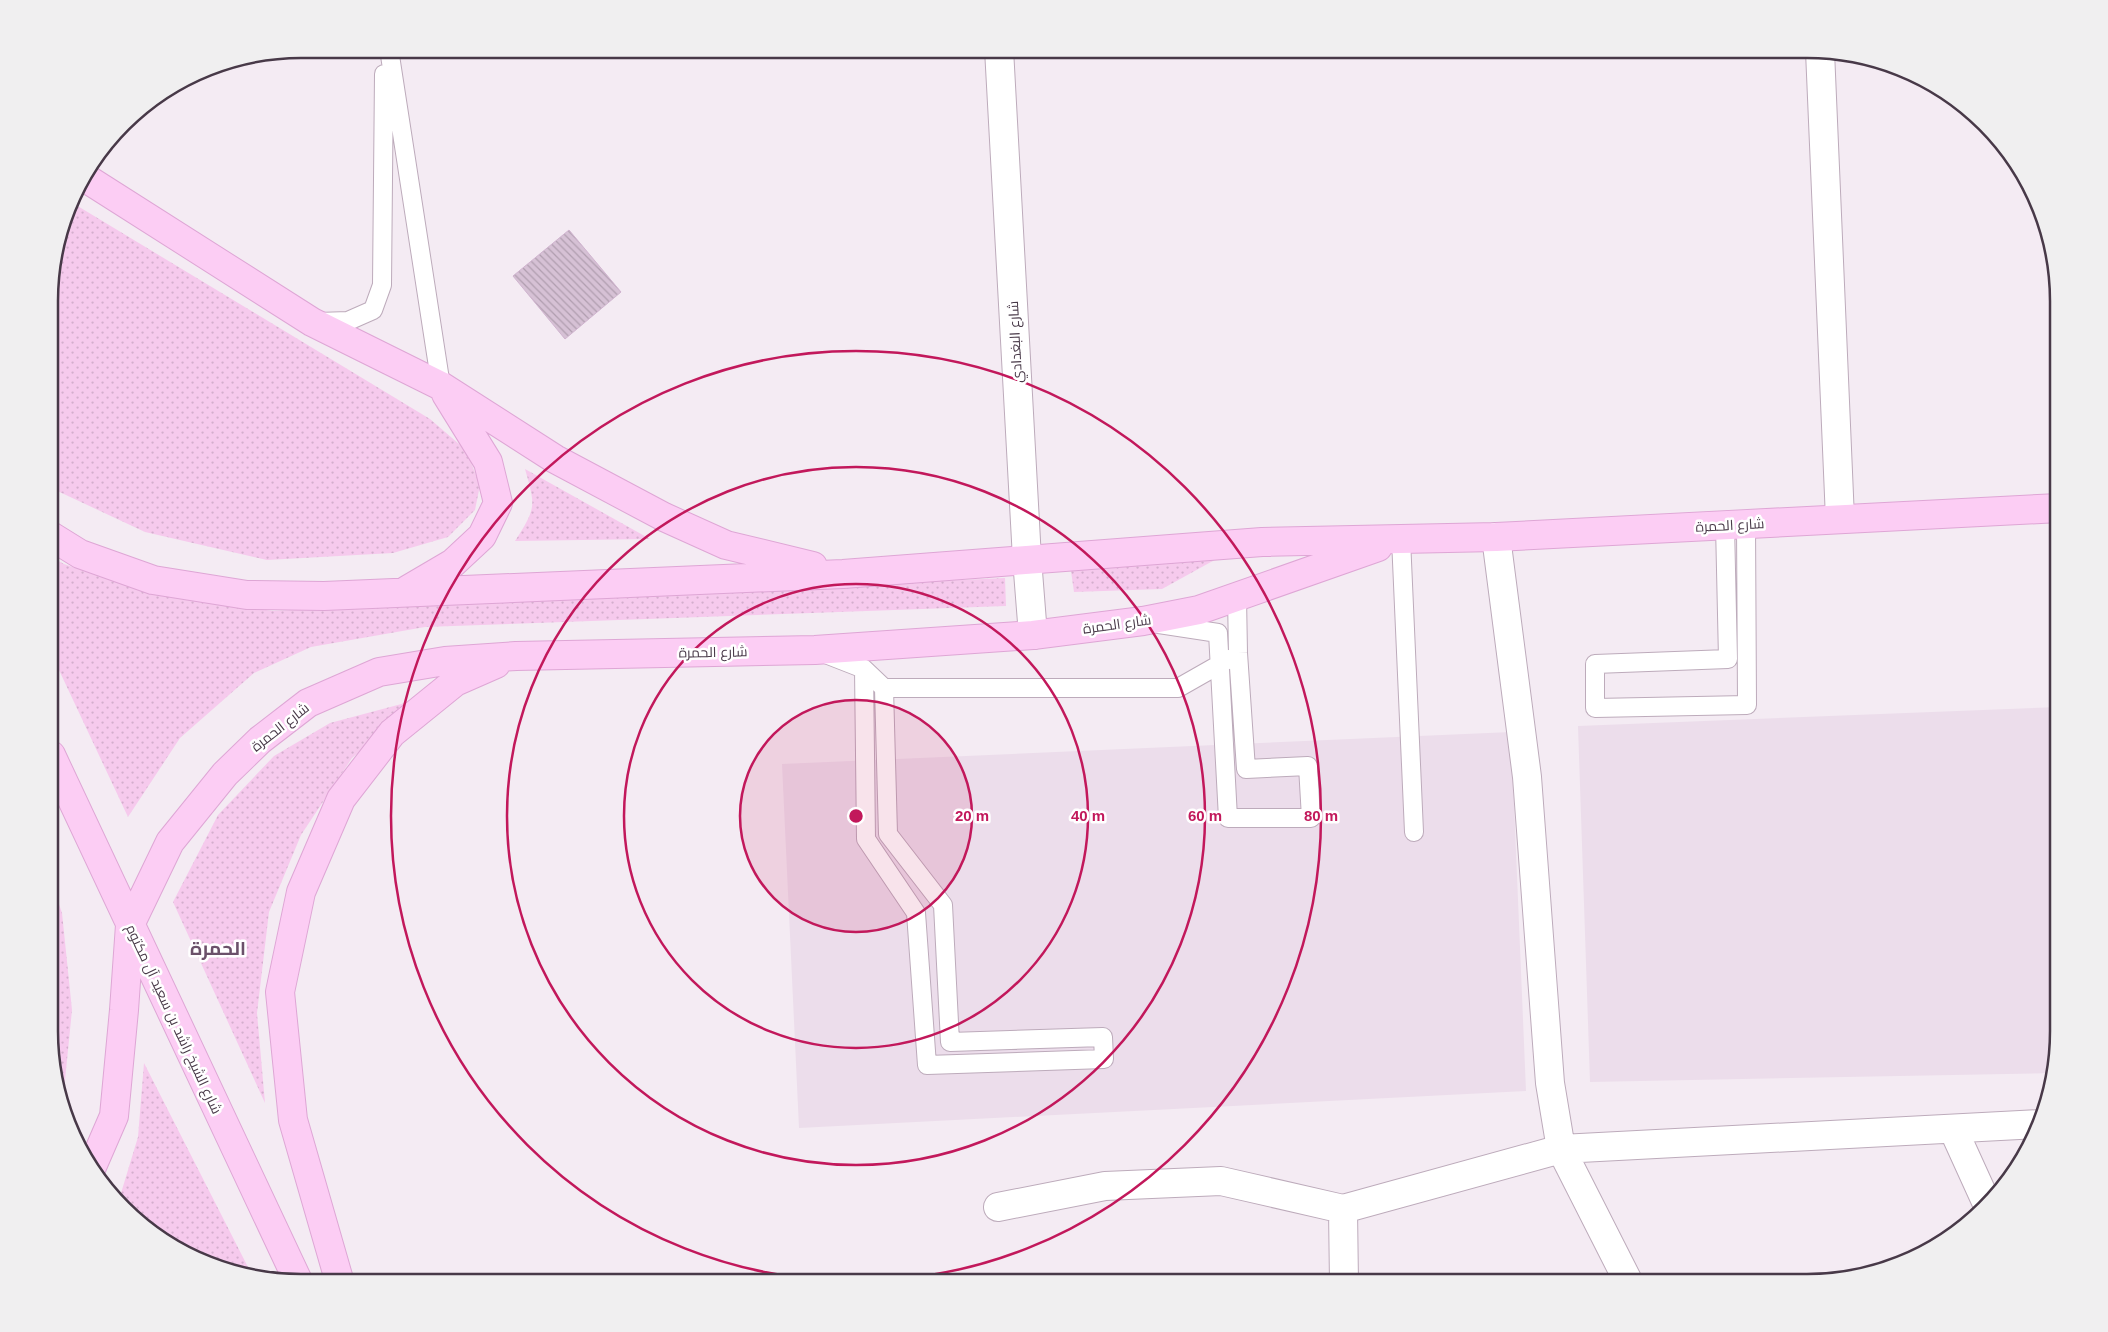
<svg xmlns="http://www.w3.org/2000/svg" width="2108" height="1332" font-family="Helvetica,Cairo,sans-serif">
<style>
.residential{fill:#ecddeb}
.sand{fill:url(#sand-dots)}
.building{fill:url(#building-back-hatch);stroke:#d0b4cf}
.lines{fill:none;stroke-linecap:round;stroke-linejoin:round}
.lane-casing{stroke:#bdabbb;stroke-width:20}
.street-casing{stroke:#bdabbb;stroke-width:30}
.secondary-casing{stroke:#dea6d5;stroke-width:30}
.lane{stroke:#fff;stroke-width:18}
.street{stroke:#fff;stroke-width:28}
.secondary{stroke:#fccdf4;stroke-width:28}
.ring{fill:none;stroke:#c2185b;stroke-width:2.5}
.labels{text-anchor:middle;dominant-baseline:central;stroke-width:5;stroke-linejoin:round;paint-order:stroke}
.street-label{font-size:14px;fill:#483948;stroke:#fff}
.district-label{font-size:19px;font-weight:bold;fill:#6b516a;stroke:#fff}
.rim{fill:none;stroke:#483948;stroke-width:2.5}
.centre{fill:#c2185b;stroke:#fff;stroke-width:2.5}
.ring-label{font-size:15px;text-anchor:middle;font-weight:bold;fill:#c2185b;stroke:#fff;stroke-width:5;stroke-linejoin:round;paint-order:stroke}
</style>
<defs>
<pattern id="sand-dots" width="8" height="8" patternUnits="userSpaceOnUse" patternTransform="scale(1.25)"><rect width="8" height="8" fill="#f6caed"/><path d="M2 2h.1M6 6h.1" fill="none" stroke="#d4aecd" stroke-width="1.8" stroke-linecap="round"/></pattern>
<pattern id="building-back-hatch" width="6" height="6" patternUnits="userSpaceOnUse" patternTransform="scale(1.25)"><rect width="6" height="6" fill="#d6c1d5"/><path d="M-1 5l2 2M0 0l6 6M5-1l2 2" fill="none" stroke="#b09eaf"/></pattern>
</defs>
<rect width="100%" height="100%" fill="#f4ebf3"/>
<path class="residential" d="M2059 707V1047L2054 1073 1590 1082 1578 726Z
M1511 732 1526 1091 799 1128 782 764Z"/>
<path class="sand" d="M71 202 430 419 466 450 480 485 475 510 448 537 393 553 267 560 145 532 51 488V268Z
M525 469 650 539 515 541C536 508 536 507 525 469Z
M51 557 64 564 151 594 273 611 1005 578 1006 606 425 627 311 647 254 673 180 738 128 817 51 653Z
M1220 557 1162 589 1074 592 1070 564Z
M424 698 352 758 301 835 269 912 257 1013 265 1103 173 902 218 815 274 756 330 723Z
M51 881 62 913 72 1010 63 1100 51 1064Z
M144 1063 252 1275 220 1270 161 1241 122 1209 118 1203 138 1137Z"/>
<path class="building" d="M569 230 621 292 565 339 513 276Z"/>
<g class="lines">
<g class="lane-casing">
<path id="lane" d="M389 49 441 386
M318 322 348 321 373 310 382 285 384 74
M1725 525 1728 659 1595 664V708L1747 705 1746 524
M1401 539 1414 832
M1159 624 1218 633 1228 818H1311L1308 766 1246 769 1238 653 1237 597
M823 653 864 669 884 688H1178L1229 659
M864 669 866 839 916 913 927 1065 1104 1059 1103 1037 950 1042 943 905 888 834 884 688"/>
</g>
<g class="street-casing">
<path id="street" d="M999 49 1027 559 1033 635
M1820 51 1840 519
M1496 537 1527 777 1550 1083 1561 1149 1629 1283
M1953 1129 1988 1206
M998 1207 1105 1186 1221 1181 1343 1209 1561 1149 2040 1124
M1343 1209 1344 1283"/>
</g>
<g class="secondary-casing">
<path id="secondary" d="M84 177 312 322 441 386 555 459 664 517 726 545 813 566
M51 536 80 554 153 580 247 595 324 596 843 574 1262 542 1496 537 2059 508
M407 590 453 563 482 536 498 503 488 462 446 394
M51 755 299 1283
M91 1169 114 1116 124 1010 130 925 170 842 225 774 260 740 308 703 379 672 445 661 516 656 815 650 1033 635 1143 621 1199 610 1378 547
M340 1283 293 1120 280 992 301 892 341 799 392 733 455 682 496 664"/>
</g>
<use href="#lane" class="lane"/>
<use href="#street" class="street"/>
<use href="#secondary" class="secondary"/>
</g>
<circle cx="856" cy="816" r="116" fill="#c2185b" fill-opacity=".12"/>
<g class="ring">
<circle cx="856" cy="816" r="116"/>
<circle cx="856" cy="816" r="232"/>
<circle cx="856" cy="816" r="349"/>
<circle cx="856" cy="816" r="465"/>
</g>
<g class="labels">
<g class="street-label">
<text transform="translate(1015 342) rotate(-93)">شارع البغدادي</text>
<text transform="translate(1730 525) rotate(-3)">شارع الحمرة</text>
<text transform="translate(1117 624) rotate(-8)">شارع الحمرة</text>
<text transform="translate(713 652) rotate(-1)">شارع الحمرة</text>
<text transform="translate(280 727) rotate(-38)">شارع الحمرة</text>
<text transform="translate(174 1019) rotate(65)">شارع الشيخ راشد بن سعيد آل مكتوم</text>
</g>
<g class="district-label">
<text x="218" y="948">الحمرة</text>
</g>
</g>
<path d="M0 0H2108V1332H0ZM301 58H1807A243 243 0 0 1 2050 301V1031A243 243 0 0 1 1807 1274H301A243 243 0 0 1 58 1031V301A243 243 0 0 1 301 58Z" fill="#f0eff0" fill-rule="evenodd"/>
<path class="rim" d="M301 58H1807A243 243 0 0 1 2050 301V1031A243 243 0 0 1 1807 1274H301A243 243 0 0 1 58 1031V301A243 243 0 0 1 301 58Z"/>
<circle cx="856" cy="816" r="8" class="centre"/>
<g class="ring-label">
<text x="972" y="821">20 m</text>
<text x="1088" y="821">40 m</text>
<text x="1205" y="821">60 m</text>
<text x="1321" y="821">80 m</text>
</g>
</svg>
